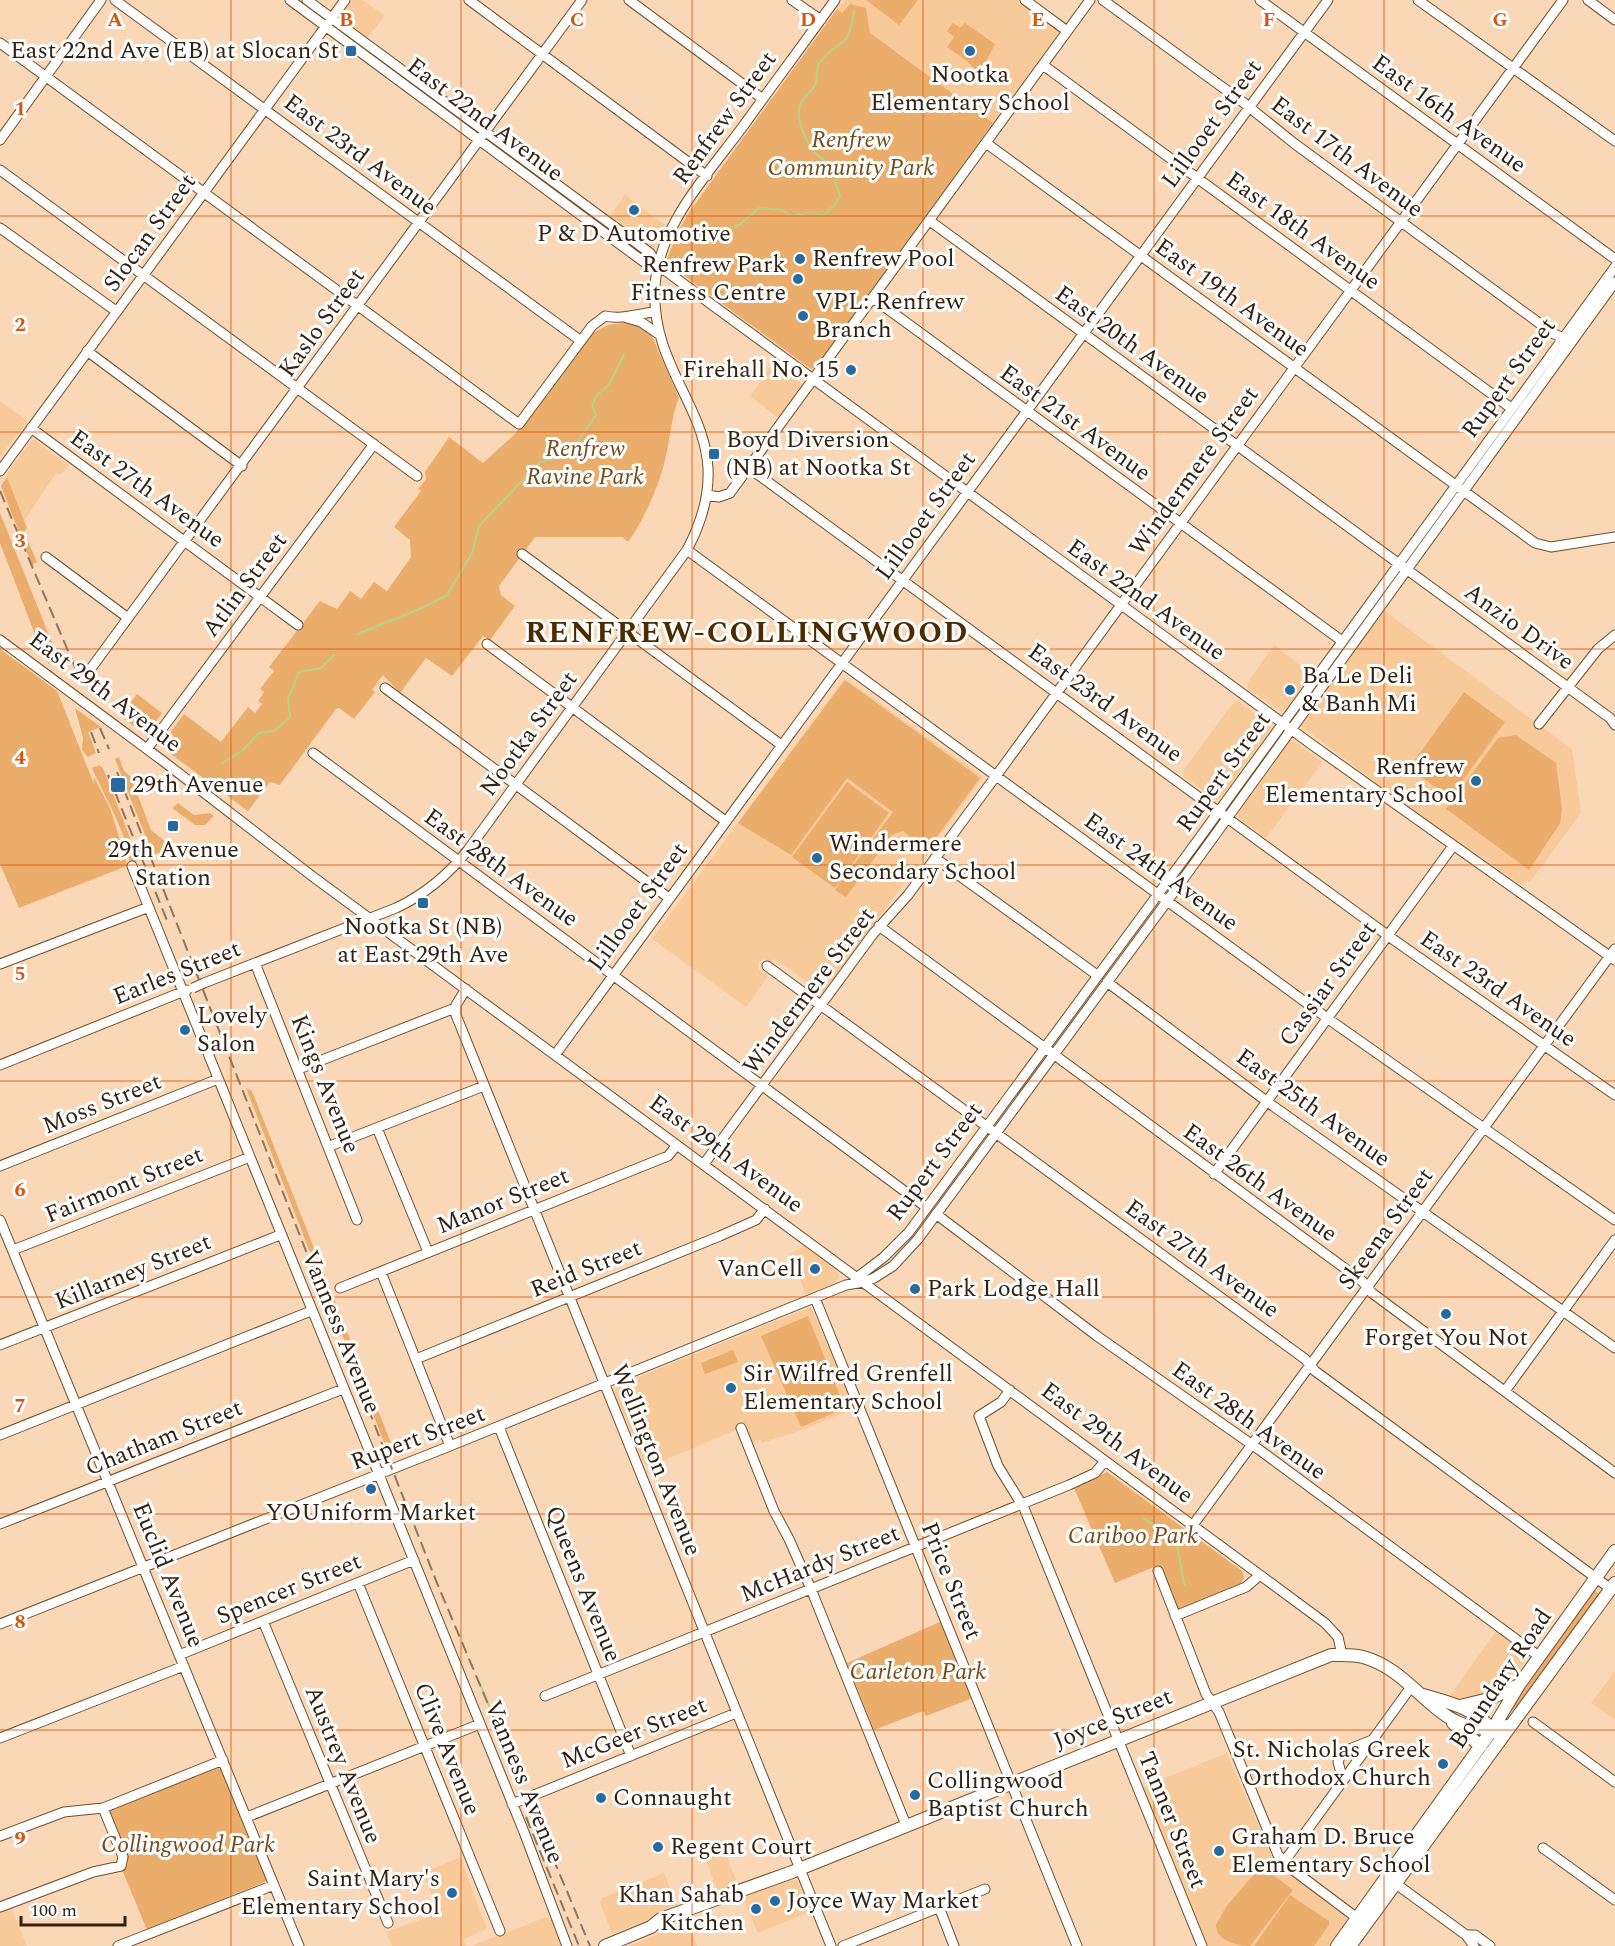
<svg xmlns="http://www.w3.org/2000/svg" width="1615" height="1946" font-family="Spectral,serif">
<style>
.built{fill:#f8c999}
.green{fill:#eaad6c}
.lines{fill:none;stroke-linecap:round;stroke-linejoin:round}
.stream{stroke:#b4d484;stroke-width:2}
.minor-casing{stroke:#714e27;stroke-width:11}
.major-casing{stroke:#714e27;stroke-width:14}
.minor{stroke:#fff;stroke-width:9}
.major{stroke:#fff;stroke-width:12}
.rail{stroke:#8f765e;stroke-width:2;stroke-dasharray:12 6;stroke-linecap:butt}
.minor-bridge-casing{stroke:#714e27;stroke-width:11;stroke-linecap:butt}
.minor-bridge{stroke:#fff;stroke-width:9}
.grid{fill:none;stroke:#d6540d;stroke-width:1.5;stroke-opacity:0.55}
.poi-dot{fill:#276a9f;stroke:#fff;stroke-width:2}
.labels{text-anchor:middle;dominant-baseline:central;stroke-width:6;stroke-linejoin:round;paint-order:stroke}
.poi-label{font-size:24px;fill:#322212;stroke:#fff;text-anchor:start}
.street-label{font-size:24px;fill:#322212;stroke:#fff}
.park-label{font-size:24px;font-style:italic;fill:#754c1b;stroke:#fff}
.district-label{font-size:30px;font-weight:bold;letter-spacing:1.5px;fill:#4c2b00;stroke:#fff}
.grid-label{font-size:20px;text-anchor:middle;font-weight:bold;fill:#d6540d;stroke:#fff;stroke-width:6;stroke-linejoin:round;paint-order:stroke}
</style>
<rect width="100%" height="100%" fill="#fad8b7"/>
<path class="built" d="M353 0H363L385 16 367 38 339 19 343 9Z
M844 0H1019L1056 27 1058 33 993 123 837 9Z
M625 195 665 225 654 247H649L611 219 612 213Z
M775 361 802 384 778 418 750 396Z
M0 401 28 421 1 455H0Z
M33 439 68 465 61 475 56 473 24 521 6 475Z
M1387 613 1572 749 1581 813 1530 882 1527 881 1521 885 1471 850H1467L1302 727 1300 723 1379 615Z
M1274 645 1312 674 1286 709 1281 711 1248 689V682Z
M845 678 983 777 823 993 775 959 772 962 764 959 759 962 758 968 761 972 769 975 746 1007 652 939Z
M1238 701 1268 722 1271 728 1221 798 1217 800 1184 777 1183 771 1232 704Z
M1292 740 1323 762 1266 838 1239 818 1236 810 1289 741Z
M804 1246 835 1269 839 1276 834 1284 806 1295 790 1254Z
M811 1307 855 1408 805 1429 762 1443 761 1440 751 1443 738 1429 648 1467 643 1462 615 1393 616 1386Z
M1496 1631 1526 1652 1527 1659 1505 1687 1495 1693 1462 1701 1449 1697Z
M1615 1671V1720L1591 1703Z
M1227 1753 1271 1854 1284 1869 1346 1917V1922L1329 1946H1208L1203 1939 1144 1792 1145 1786Z
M724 1849 738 1885 718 1893 705 1857Z
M460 1857 487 1929 463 1939 466 1946H392L386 1932 439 1913 423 1873Z
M664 1873 678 1908 612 1934 600 1902 602 1898Z
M793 1878 797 1881 811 1911 758 1933 743 1898Z
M8 1908 12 1909 27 1946H0V1911Z
M546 1917 552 1921 561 1946H472Z
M687 1922 697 1946H629Z"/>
<path class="green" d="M866 0H918L899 25Z
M850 4 866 8 870 33 993 123 816 367 811 369 671 266 667 259 679 230 690 211 837 9 842 13Z
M953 23 960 28 965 23 995 44 979 75 968 62 947 47 954 37 947 31Z
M631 322 649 331 652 336 679 398C672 414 671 432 667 451 662 479 645 519 628 542L622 537H535L499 586 501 595 515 606 490 640 483 636 452 676 426 658 400 693 383 675 372 690 375 692 354 719 339 708 336 709 280 785 270 782 248 811 160 746 184 714 221 742 248 707 255 713 262 704 258 701 264 692 260 689 274 671 269 667 320 601 337 609 350 591 361 599 374 582 387 591 411 557 410 540 394 527 421 491 418 489 426 479 425 472 449 437 483 463 515 434 589 335 608 325Z
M7 477 27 528 24 532 37 562 32 565 1 486Z
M0 513 59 660 49 664 44 658 0 543Z
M0 649 57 691 94 784V777L110 808 126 860 127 866 19 908 0 864Z
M845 680 980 778 927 850 903 831 892 835 846 897 835 890 893 812 847 778 791 855 738 823Z
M1464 692 1505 722 1450 798 1409 768Z
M137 694 162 713 146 735 120 716Z
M75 708 101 727 88 732 96 753 88 757 82 750 83 738Z
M1516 735 1556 763 1562 809 1560 823 1529 870 1446 809 1498 738Z
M119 757 124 771 131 777 151 830 172 847 166 855 161 852 153 855 115 759Z
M99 765 103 768 134 848 137 861 129 865C131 840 103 794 92 768Z
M847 782 889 813 835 888 792 857Z
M178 803 194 815 210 813 214 816 205 825H195L172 808Z
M246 1088 252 1091 391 1443 384 1442Z
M808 1316 845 1408 801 1427 761 1336Z
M733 1350 738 1362 705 1374 701 1363Z
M1107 1472 1242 1571 1244 1578 1241 1584 1178 1609 1159 1565 1115 1583 1074 1488Z
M1594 1590 1599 1594 1597 1598 1517 1706 1506 1716Z
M942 1621 973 1698 926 1716 923 1711 874 1730 847 1663Z
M216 1767 223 1770 267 1881 147 1930 123 1872 128 1862 109 1815 110 1810Z
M1261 1866 1293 1890 1250 1946C1238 1946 1216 1941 1216 1925L1226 1907Z
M1290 1895 1329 1921V1925L1314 1946H1254Z"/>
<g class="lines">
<path class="stream" d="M710 234 739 225 759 208 782 210 792 216 811 212 823 215 834 206 840 196 835 182 839 171C831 161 818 160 812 149 804 136 793 115 802 101 806 94 814 90 816 83 818 74 815 68 821 61 842 35 848 53 854 10
M358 634 422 608 447 595 472 553 479 526 540 462 568 455 596 415 592 405 597 395 609 385 624 355
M223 763 243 750 259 733 274 731 290 717 288 697C294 689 294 681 300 672L321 668 334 655
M1143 1518C1151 1524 1160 1527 1168 1532 1183 1544 1178 1569 1185 1585
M479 1682 490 1708
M497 1724 522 1782"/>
<g class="minor-casing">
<path id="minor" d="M115 0 581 341
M290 0 648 265 658 266
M307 0 650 253 658 266 670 274 1311 744 1615 960
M469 0 707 176
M629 0 763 99
M792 0 821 20
M1025 0 1067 31
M1103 0 1244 103 1295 144 1554 334 1566 339
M1260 0 1615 259
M1418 0 1615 141
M1588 0 1615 20
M0 43 519 424 592 326 605 316C623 320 638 313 656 312
M1043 65 1511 408
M0 140 101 0
M986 143 1535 543 1551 547 1615 537
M0 170 417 476
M930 221 1562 683 1610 718 1615 725
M0 228 116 311
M874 299 1342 641
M627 318 641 322 660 335
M87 351 242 466
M31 428 298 625
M749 468 1394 940 1615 1095
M0 471 345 0
M708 495 719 497 730 493 1090 0
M687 550 1334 1023 1615 1220
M522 554 780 744
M46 557 128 618
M0 640 163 761 312 876 1325 1623 1338 1637 1342 1655
M487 644 724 820
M92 667 582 0
M385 688 669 898
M1539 724 1598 649 1615 635
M147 749 374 444
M313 753 926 1207
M935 858 1097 975
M132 866 524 1832 567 1946
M879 926 1362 1281 1372 1293 1615 1473
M255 963 357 1220
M0 964 149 907
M767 966 1305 1359 1315 1371 1611 1589
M1107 982 1273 1106 1615 1348
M204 983 396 908C426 894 448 875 468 850L687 550C751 429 649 391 655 286 659 224 709 173 744 125 774 83 805 42 835 0
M466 989 456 1005V1015L831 1946
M555 1055 1328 0
M0 1065 187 990
M299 1069 455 1008
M377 1128 428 1252
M330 1146 484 1086
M704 1164 873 934 908 895 996 776 1563 0
M0 1166 218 1079
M1214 1174 1453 846
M936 1214 1097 1336 1261 1451 1540 1657
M0 1220 299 1946
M13 1250 250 1157
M381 1272 450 1446
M855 1279 884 1257 909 1232 1198 840 1615 267
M340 1288 668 1156 677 1145
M815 1298 1077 1946
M0 1345 280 1235
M416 1359 720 1236 756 1220 765 1209
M1010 1390 1001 1402 979 1416 998 1466 1024 1508 1202 1946
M1505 1391 1615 1240
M499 1427 631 1756
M741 1428 774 1511 789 1539 811 1589 906 1825
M0 1435 311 1311
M0 1524 343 1389
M1193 1525 1615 949
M1158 1571 1206 1694 1219 1712 1278 1855 1293 1870 1357 1918
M358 1583 500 1931
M1175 1616 1246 1587 1260 1575
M263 1621 388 1923
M0 1624 445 1448 846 1285 864 1282 874 1278 893 1266 918 1239 1168 900 1615 282
M179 1655 414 1560
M545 1696 1069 1485 1095 1473 1105 1461
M1533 1722 1615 1782
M0 1738 184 1666
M1343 1780 1338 1762 1342 1752 1372 1740
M512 1804 736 1713
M247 1817 480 1724
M0 1836 64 1812 103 1808 223 1760
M1543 1848 1615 1900
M1284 1862 1411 1687
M1392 1881 1466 1935 1474 1946
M0 1907 93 1872 121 1866 123 1857 103 1808
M939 1907 954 1946
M1466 1935H1475L1490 1946
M118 1946 274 1885
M843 1946 985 1889"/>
</g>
<g class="major-casing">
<path id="major" d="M1423 1695C1447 1702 1479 1709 1493 1732
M1460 1706 1489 1699 1519 1685
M1453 1723 1481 1746
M605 1946 651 1927 661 1919 792 1872 1331 1655C1342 1655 1352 1654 1363 1657 1422 1673 1439 1746 1511 1725
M1337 1946 1492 1730 1519 1685 1615 1551
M1350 1946 1615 1583"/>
</g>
<use href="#minor" class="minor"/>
<use href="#major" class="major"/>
<path class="rail" d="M0 491 77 672
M100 728 109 749
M91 732 99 753
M117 772 437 1583 590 1946
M108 775 168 923
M526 1817 579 1946"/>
<g class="minor-bridge-casing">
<path id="minor-bridge" d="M193 988 204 983"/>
</g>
<use href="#minor-bridge" class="minor-bridge"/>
</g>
<path class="grid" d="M231 0V1946M461 0V1946M692 0V1946M923 0V1946M1154 0V1946M1384 0V1946M0 216H1615M0 432H1615M0 649H1615M0 865H1615M0 1081H1615M0 1297H1615M0 1514H1615M0 1730H1615"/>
<g class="poi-dot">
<rect x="345" y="45" width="12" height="12" rx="3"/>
<circle cx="970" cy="51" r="6"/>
<circle cx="634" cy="210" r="6"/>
<circle cx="800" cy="259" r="6"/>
<circle cx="798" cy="279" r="6"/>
<circle cx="803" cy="316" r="6"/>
<circle cx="851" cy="370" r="6"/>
<rect x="708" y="448" width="12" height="12" rx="3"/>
<circle cx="1290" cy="690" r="6"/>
<circle cx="1476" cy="781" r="6"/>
<rect x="110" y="777" width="16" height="16" rx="3"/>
<rect x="167" y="820" width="12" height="12" rx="3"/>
<circle cx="817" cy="858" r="6"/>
<rect x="417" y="897" width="12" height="12" rx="3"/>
<circle cx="185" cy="1030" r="6"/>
<circle cx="815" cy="1269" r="6"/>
<circle cx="915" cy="1289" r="6"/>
<circle cx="1446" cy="1314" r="6"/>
<circle cx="731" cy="1388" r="6"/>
<circle cx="371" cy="1489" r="6"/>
<circle cx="1443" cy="1764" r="6"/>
<circle cx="915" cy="1795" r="6"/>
<circle cx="601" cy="1798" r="6"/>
<circle cx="658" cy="1847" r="6"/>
<circle cx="1219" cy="1851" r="6"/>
<circle cx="452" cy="1893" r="6"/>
<circle cx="775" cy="1901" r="6"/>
<circle cx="756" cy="1909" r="6"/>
</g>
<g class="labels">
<g class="poi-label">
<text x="339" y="51" text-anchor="end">East 22nd Ave (EB) at Slocan St</text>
<text x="970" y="75" text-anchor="middle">Nootka<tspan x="970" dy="28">Elementary School</tspan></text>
<text x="634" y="234" text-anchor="middle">P &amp; D Automotive</text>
<text x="812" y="259">Renfrew Pool</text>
<text x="786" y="265" text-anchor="end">Renfrew Park<tspan x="786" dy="28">Fitness Centre</tspan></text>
<text x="815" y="302">VPL: Renfrew<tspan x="815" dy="28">Branch</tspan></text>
<text x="839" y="370" text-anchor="end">Firehall No. 15</text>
<text x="726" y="440">Boyd Diversion<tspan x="726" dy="28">(NB) at Nootka St</tspan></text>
<text x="1302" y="676">Ba Le Deli<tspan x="1302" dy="28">&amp; Banh Mi</tspan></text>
<text x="1464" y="767" text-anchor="end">Renfrew<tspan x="1464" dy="28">Elementary School</tspan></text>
<text x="132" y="785">29th Avenue</text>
<text x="829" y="844">Windermere<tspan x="829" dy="28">Secondary School</tspan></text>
<text x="173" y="850" text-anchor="middle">29th Avenue<tspan x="173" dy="28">Station</tspan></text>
<text x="423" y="927" text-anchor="middle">Nootka St (NB)<tspan x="423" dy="28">at East 29th Ave</tspan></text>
<text x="197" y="1016">Lovely<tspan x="197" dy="28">Salon</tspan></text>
<text x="803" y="1269" text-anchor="end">VanCell</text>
<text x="927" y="1289">Park Lodge Hall</text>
<text x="1446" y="1338" text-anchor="middle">Forget You Not</text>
<text x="743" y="1374">Sir Wilfred Grenfell<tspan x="743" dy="28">Elementary School</tspan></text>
<text x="371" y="1513" text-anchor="middle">YOUniform Market</text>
<text x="1431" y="1750" text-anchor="end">St. Nicholas Greek<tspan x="1431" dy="28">Orthodox Church</tspan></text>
<text x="927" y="1781">Collingwood<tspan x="927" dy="28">Baptist Church</tspan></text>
<text x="613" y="1798">Connaught</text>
<text x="1231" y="1837">Graham D. Bruce<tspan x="1231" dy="28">Elementary School</tspan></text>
<text x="670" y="1847">Regent Court</text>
<text x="440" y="1879" text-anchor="end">Saint Mary's<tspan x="440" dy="28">Elementary School</tspan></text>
<text x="744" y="1895" text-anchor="end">Khan Sahab<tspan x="744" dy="28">Kitchen</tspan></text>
<text x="787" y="1901">Joyce Way Market</text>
</g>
<g class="street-label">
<text transform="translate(1449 114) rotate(36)">East 16th Avenue</text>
<text transform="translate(725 118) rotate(-54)">Renfrew Street</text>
<text transform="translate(485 120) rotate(37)">East 22nd Avenue</text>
<text transform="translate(1212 124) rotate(-54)">Lillooet Street</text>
<text transform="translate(360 155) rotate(37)">East 23rd Avenue</text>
<text transform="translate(1347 157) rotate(37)">East 17th Avenue</text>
<text transform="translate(1303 231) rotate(36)">East 18th Avenue</text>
<text transform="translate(150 233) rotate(-54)">Slocan Street</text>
<text transform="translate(1232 298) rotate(36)">East 19th Avenue</text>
<text transform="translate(322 323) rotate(-54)">Kaslo Street</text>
<text transform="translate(1132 345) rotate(36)">East 20th Avenue</text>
<text transform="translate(1509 378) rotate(-54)">Rupert Street</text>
<text transform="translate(1075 423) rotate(36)">East 21st Avenue</text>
<text transform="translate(1194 471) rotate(-54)">Windermere Street</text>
<text transform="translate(147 489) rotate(36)">East 27th Avenue</text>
<text transform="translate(926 516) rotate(-54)">Lillooet Street</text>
<text transform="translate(245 585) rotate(-53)">Atlin Street</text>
<text transform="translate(1146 600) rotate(36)">East 22nd Avenue</text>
<text transform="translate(1519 627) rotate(36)">Anzio Drive</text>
<text transform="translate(105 692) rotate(37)">East 29th Avenue</text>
<text transform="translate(1105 703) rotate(36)">East 23rd Avenue</text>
<text transform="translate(529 734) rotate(-54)">Nootka Street</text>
<text transform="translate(1224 772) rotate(-54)">Rupert Street</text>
<text transform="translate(501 868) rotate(36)">East 28th Avenue</text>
<text transform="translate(1161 872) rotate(36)">East 24th Avenue</text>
<text transform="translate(638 907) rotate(-54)">Lillooet Street</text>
<text transform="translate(177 973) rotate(-22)">Earles Street</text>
<text transform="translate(1328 984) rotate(-54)">Cassiar Street</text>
<text transform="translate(1498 989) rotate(35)">East 23rd Avenue</text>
<text transform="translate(809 991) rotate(-53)">Windermere Street</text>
<text transform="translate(325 1084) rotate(68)">Kings Avenue</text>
<text transform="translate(102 1104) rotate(-22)">Moss Street</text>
<text transform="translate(1313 1108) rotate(36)">East 25th Avenue</text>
<text transform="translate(726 1154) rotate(36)">East 29th Avenue</text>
<text transform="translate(935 1162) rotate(-53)">Rupert Street</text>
<text transform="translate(1260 1183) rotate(36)">East 26th Avenue</text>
<text transform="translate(124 1185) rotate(-22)">Fairmont Street</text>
<text transform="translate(503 1201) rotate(-22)">Manor Street</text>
<text transform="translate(1386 1229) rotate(-54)">Skeena Street</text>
<text transform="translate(1202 1259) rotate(36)">East 27th Avenue</text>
<text transform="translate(586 1269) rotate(-22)">Reid Street</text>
<text transform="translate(133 1272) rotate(-22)">Killarney Street</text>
<text transform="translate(341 1332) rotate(68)">Vanness Avenue</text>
<text transform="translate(1249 1421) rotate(36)">East 28th Avenue</text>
<text transform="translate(164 1438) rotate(-22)">Chatham Street</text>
<text transform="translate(418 1438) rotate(-21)">Rupert Street</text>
<text transform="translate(1117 1443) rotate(37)">East 29th Avenue</text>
<text transform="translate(656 1460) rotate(68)">Wellington Avenue</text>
<text transform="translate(820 1564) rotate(-22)">McHardy Street</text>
<text transform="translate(168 1575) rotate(68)">Euclid Avenue</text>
<text transform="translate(951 1581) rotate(68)">Price Street</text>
<text transform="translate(583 1584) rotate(68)">Queens Avenue</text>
<text transform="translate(289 1589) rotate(-22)">Spencer Street</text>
<text transform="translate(1501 1679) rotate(-56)">Boundary Road</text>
<text transform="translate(1113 1719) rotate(-22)">Joyce Street</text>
<text transform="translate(634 1733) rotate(-22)">McGeer Street</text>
<text transform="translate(447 1749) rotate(68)">Clive Avenue</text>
<text transform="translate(343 1765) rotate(68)">Austrey Avenue</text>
<text transform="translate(524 1782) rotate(68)">Vanness Avenue</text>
<text transform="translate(1172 1820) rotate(68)">Tanner Street</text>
</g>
<g class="park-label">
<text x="851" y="140">Renfrew<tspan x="851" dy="28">Community Park</tspan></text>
<text x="585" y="449">Renfrew<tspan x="585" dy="28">Ravine Park</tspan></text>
<text x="1133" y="1536">Cariboo Park</text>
<text x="918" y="1672">Carleton Park</text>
<text x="188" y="1845">Collingwood Park</text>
</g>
<g class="district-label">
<text x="747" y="633">RENFREW-COLLINGWOOD</text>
</g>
</g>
<g class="grid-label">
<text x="115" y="26">A</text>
<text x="346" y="26">B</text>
<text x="577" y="26">C</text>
<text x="808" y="26">D</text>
<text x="1038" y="26">E</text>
<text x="1269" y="26">F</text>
<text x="1500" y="26">G</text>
<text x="20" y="115">1</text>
<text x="20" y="331">2</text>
<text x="20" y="547">3</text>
<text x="20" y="764">4</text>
<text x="20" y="980">5</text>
<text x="20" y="1196">6</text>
<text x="20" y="1412">7</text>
<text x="20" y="1628">8</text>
<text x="20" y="1845">9</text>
</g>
<path d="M21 1916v9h104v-9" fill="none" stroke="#322212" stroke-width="3"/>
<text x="30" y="1916" font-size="18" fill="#322212" stroke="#ffffff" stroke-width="4.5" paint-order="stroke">100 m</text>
</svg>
